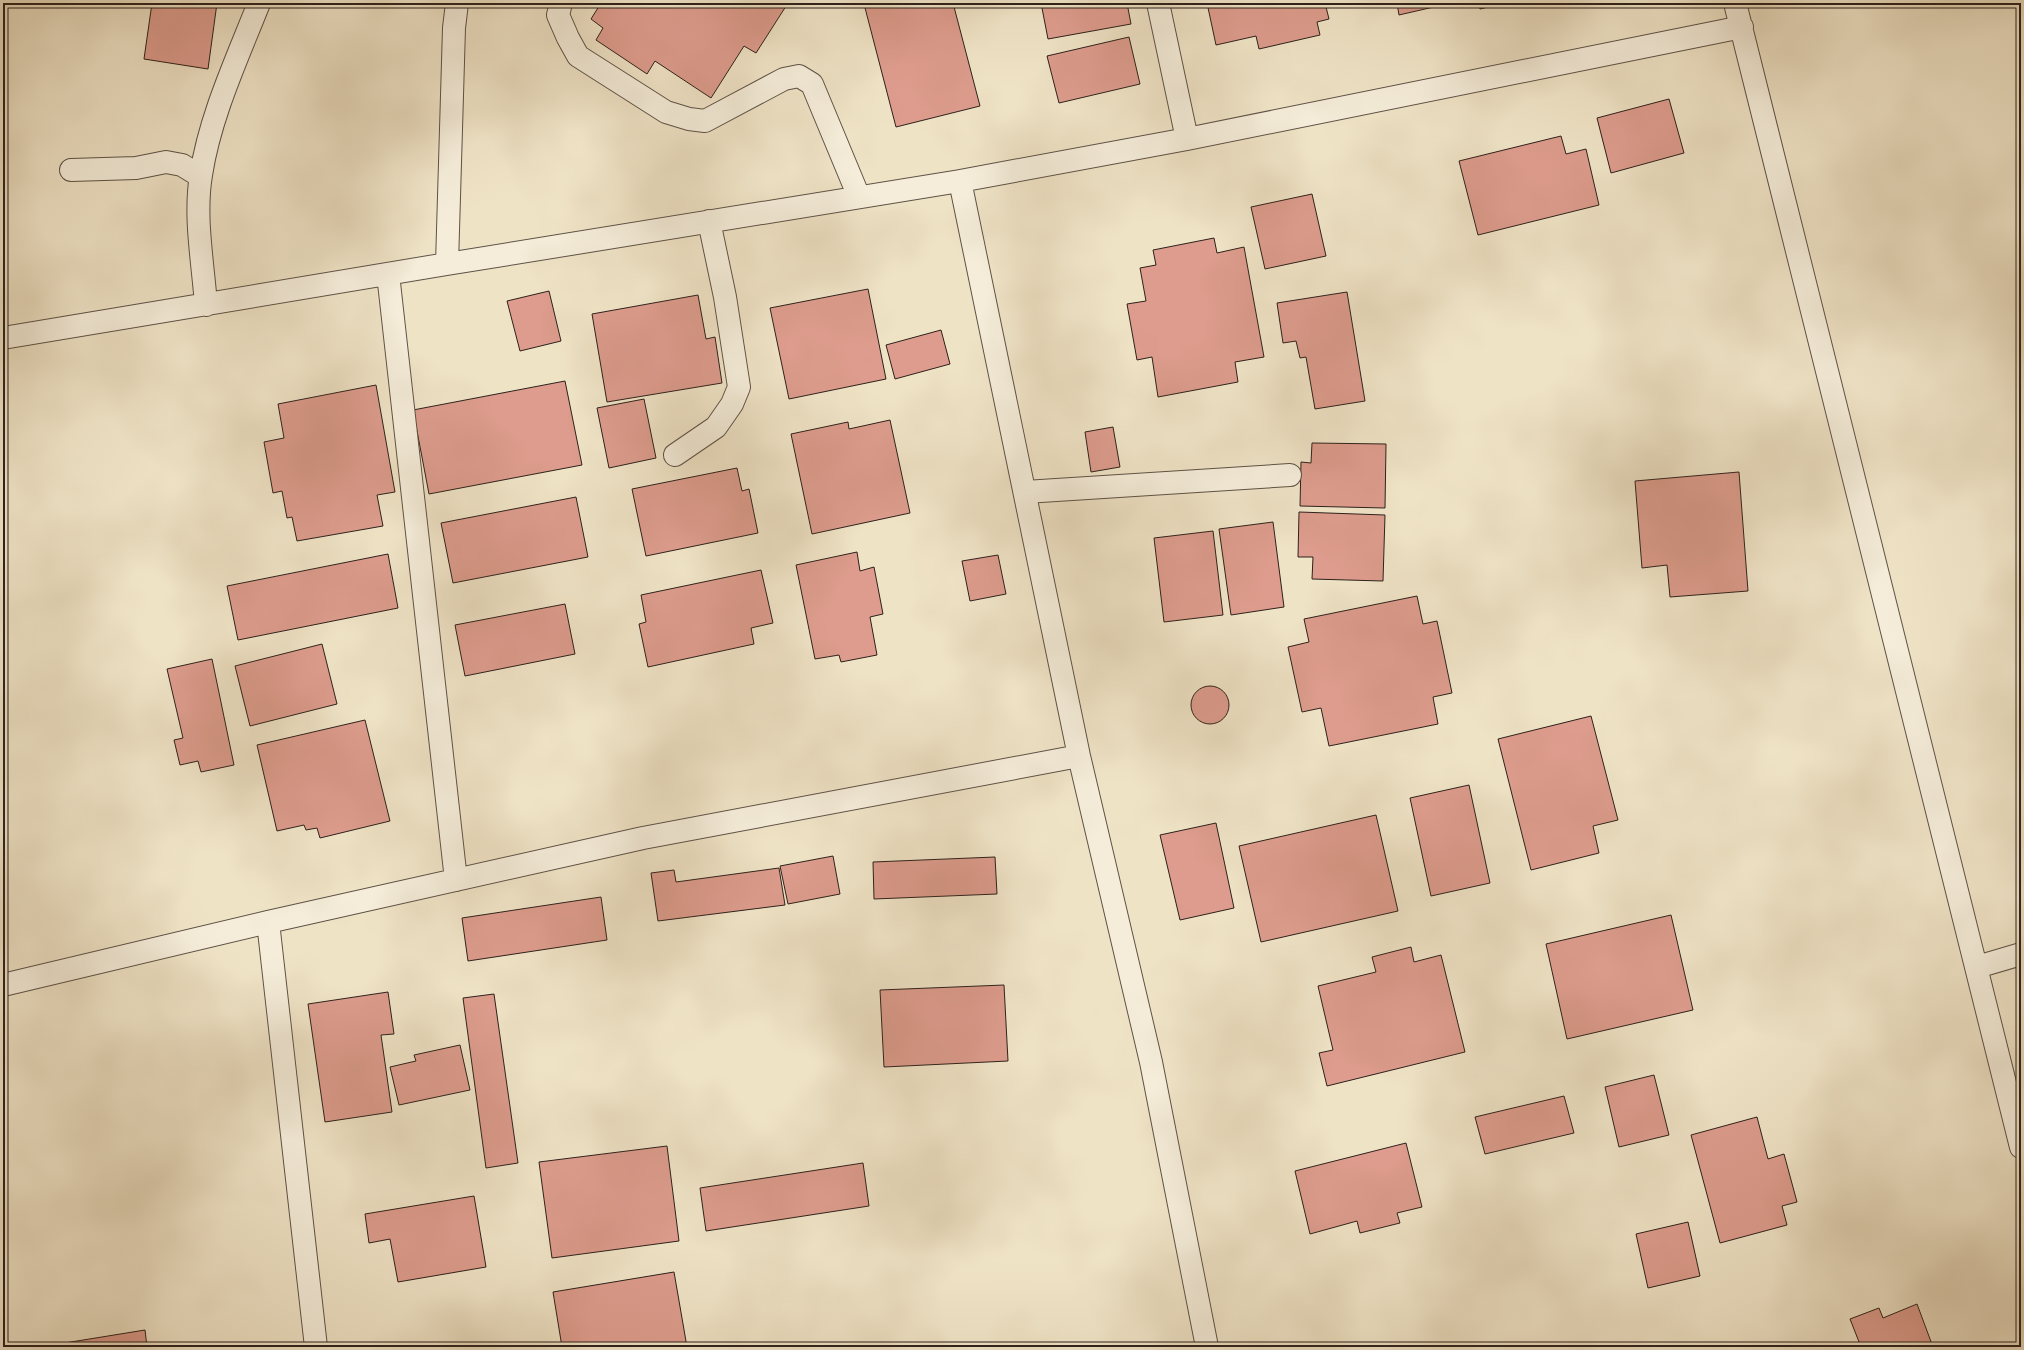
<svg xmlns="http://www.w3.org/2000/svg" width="2024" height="1350" font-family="'Gentium Book Plus',serif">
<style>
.building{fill:#dd9c8d;stroke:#2d211b}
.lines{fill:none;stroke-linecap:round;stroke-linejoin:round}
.minor-casing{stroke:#5e5246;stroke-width:24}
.minor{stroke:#f5edda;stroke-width:22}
</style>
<rect width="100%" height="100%" fill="#efe3c6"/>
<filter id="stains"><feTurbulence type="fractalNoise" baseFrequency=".005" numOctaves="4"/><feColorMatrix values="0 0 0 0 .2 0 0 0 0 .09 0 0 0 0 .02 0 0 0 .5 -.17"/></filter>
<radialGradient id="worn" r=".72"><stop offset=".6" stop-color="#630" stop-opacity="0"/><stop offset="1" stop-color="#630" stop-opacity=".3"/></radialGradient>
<path class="building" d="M152 3H217L208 69 144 59Z
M601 3H788L756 53 744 46 711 98 655 61 647 74 596 40 603 28 591 19Z
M868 3H953L980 106 896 127 864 4Z
M1041 3H1127L1131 24 1048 39Z
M1207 3H1325L1329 19 1317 22 1320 35 1259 49 1256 36 1216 45Z
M1397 3H1451L1399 15Z
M1478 3H1505L1480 9Z
M1129 37 1140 84 1059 103 1047 56Z
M1669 99 1684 153 1611 173 1597 118Z
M1561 136 1566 154 1586 149 1599 205 1478 235 1459 161Z
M1312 194 1326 256 1265 269 1251 207Z
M1214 238 1217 253 1244 247 1264 357 1235 362 1238 382 1158 397 1152 357 1137 360 1127 304 1146 301 1140 268 1156 265 1153 250Z
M868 289 886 379 789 399 770 308Z
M549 291 561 341 520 351 507 301Z
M1347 292 1365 401 1315 409 1306 357 1300 358 1296 341 1283 343 1277 303Z
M698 295 706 339 715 337 722 383 607 402 592 314Z
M941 330 950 364 895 379 886 345Z
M565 381 582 465 429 494 413 410Z
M376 385 395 492 377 495 383 526 297 541 292 517 287 518 282 491 273 493 264 442 284 438 278 404Z
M644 399 656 458 609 468 597 408Z
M890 420 910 513 812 534 791 434 848 422 849 429Z
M1113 427 1120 467 1091 472 1085 432Z
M1312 443 1386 444 1385 508 1300 506 1301 462 1311 463Z
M737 468 742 491 749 489 758 533 646 556 632 489Z
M1739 472 1748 591 1670 597 1667 565 1642 568 1635 481Z
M576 497 588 557 453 583 441 523Z
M1299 512 1385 515 1383 581 1312 579 1313 557H1298Z
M1273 522 1284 607 1231 615 1219 529Z
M1213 531 1223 615 1164 622 1154 538Z
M857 552 860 571 874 567 883 614 870 617 877 655 841 662 839 655 815 659 796 565Z
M388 554 398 608 238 640 227 586Z
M998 555 1006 594 970 601 962 561Z
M761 570 773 623 751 628 754 644 648 667 639 624 646 622 641 595Z
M1417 596 1423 624 1437 621 1452 693 1433 697 1438 724 1329 746 1321 708 1302 712 1288 647 1309 642 1304 619Z
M565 604 575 654 465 676 455 625Z
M322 644 337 704 250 726 235 666Z
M212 659 234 765 201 772 198 761 180 765 174 740 183 738 167 669Z
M1191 705a19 19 0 1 1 38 0a19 19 0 1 1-38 0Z
M1591 716 1618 820 1593 826 1599 853 1531 870 1498 739Z
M365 720 390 821 320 838 317 828 306 830 304 825 277 831 257 745Z
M1469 785 1490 883 1431 896 1410 798Z
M1376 815 1398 911 1261 942 1239 846Z
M1216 823 1234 908 1180 920 1160 835Z
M833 856 840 894 788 904 780 866Z
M995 857 997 894 874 899 873 862Z
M779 868 785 905 658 921 651 873 674 870 676 882Z
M601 897 607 940 468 961 462 918Z
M1671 915 1693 1010 1567 1039 1546 944Z
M1411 947 1414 962 1441 955 1465 1052 1327 1086 1319 1053 1333 1050 1318 986 1376 972 1372 957Z
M1004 985 1008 1061 884 1067 880 990Z
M388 992 394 1034 381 1035 392 1112 325 1122 308 1004Z
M494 994 518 1163 486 1168 463 998Z
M460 1045 470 1090 399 1105 390 1067 416 1061 414 1055Z
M1654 1075 1669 1135 1619 1147 1605 1087Z
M1564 1096 1574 1133 1485 1154 1475 1117Z
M1757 1117 1768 1159 1784 1154 1797 1202 1782 1206 1787 1225 1720 1243 1691 1135Z
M1406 1143 1422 1207 1397 1213 1400 1223 1360 1233 1357 1221 1310 1234 1295 1171Z
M667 1146 679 1241 552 1258 539 1162Z
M863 1163 869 1206 706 1231 700 1188Z
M474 1196 486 1267 398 1282 390 1239 369 1243 365 1214Z
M1688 1222 1700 1276 1648 1288 1636 1234Z
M674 1272 687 1347H562L553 1292Z
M1917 1304 1933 1347H1861L1850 1319 1879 1308 1883 1318Z
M145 1330 147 1347H40Z"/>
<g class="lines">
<g class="minor-casing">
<path id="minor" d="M561 3 558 15 568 38 578 56 666 112 689 119 705 121 784 79 799 76 812 84 859 197
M1158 3 1187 139
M1735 3 2021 1147
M71 170 136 168 166 162 182 165 200 176
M960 181 1079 756 1151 1062 1207 1347
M447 264 454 28 457 3
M388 274 456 880
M206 305C203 263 194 217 201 175 210 116 237 59 259 3
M3 338 447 264 960 181 1187 139 1742 27
M675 455 716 427 732 404 739 387 725 297 709 221
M1025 492 1290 475
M268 922 316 1347
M1977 967 2021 954
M3 985 268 922 643 838 1079 756"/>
</g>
<use href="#minor" class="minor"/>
</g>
<rect width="2024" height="1350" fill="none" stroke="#efe3c6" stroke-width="16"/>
<rect x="4" y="4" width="2016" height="1342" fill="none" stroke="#2d211b" stroke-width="2"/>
<rect x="8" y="8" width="2008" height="1334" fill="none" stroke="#2d211b"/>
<rect width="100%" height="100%" filter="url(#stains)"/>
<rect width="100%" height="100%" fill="url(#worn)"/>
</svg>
